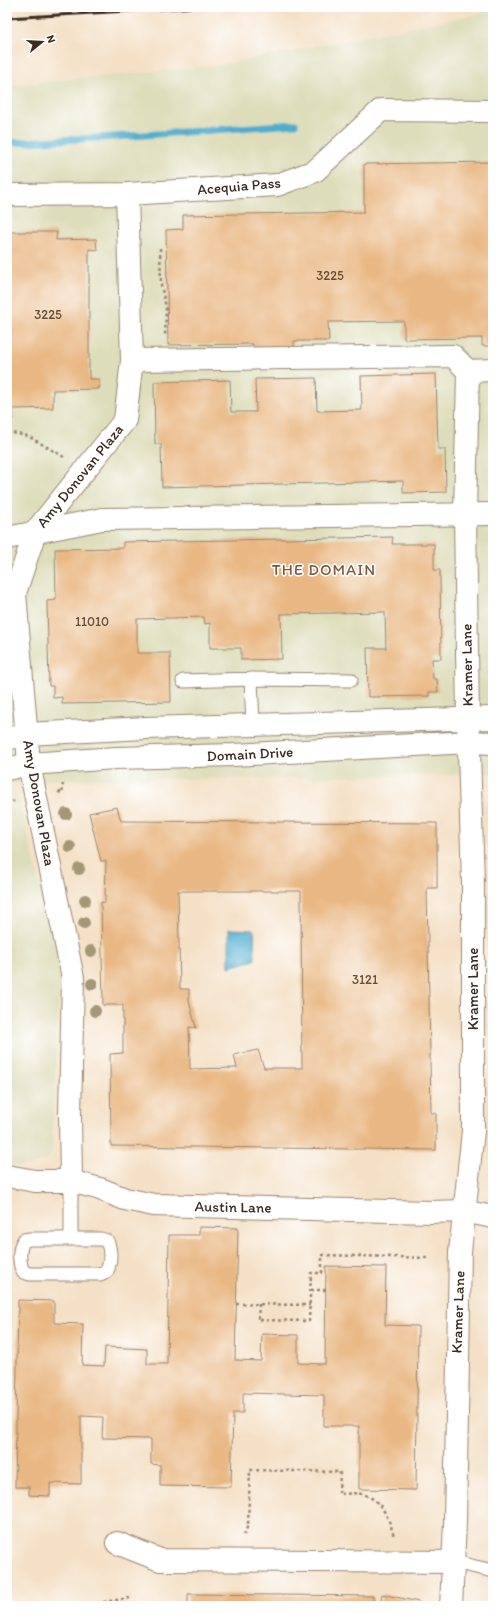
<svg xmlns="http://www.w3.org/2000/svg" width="500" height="1613" font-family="Itim,sans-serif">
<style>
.built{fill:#deddbb}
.water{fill:#4faccd;stroke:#456b76}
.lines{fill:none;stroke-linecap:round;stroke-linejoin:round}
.stream{stroke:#4faccd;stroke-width:7}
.building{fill:#e9b783;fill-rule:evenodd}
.lane-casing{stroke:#988572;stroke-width:15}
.street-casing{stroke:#988572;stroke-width:24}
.secondary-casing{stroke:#988572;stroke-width:24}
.path{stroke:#988572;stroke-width:2.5;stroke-dasharray:3 3;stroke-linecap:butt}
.lane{stroke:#fff;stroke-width:13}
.street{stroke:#fff;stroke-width:22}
.secondary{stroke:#fff;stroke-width:22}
.rail{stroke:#3b2a1e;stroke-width:3}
.tree{fill:#a49778}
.labels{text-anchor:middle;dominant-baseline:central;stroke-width:3;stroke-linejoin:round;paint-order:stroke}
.number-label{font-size:13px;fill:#664d37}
.street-label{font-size:15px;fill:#3b2a1e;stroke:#fff}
.neighbourhood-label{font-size:16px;letter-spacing:1px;fill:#785b41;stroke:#fff}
</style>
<rect width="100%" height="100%" fill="#fff"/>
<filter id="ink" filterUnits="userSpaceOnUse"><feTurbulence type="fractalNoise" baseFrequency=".025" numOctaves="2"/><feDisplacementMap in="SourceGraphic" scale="8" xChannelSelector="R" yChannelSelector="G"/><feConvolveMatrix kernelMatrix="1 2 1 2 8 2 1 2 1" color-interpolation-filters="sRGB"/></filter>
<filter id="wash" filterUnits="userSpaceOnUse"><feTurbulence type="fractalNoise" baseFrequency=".012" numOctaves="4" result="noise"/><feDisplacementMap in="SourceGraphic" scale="16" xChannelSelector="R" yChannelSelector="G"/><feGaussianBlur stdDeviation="0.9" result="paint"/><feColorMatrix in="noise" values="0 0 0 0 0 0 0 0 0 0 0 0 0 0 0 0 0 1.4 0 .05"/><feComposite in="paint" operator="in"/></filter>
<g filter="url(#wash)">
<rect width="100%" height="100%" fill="#f4e0c6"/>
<path class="built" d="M493 11V774L294 778 51 780 14 783 7 785V85L215 66Z
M7 786 14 791 19 798 61 968 51 1154 44 1161 34 1165 19 1167 7 1164Z"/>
<path class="water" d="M229 929 254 930 255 960 229 967Z"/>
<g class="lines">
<path class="stream" d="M7 143 131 136 295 124"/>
</g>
<g id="blocks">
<path class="building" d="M493 162V346H482V338L404 339V321L328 322 329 341H294V348L253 349V344L168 345 166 230 183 229V215L364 212V164Z
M8 232H57L56 240 96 239 97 250 89 249V379H99V389L53 390V408L13 409V419H7Z
M436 374 438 449H445L446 492 403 493V481L162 487 161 444H155L154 382 230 380 231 412H256L255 379 316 378 317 411 362 410 361 376Z
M393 537 392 544H434V570H440L441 659H432L433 679H437L438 692H429V696L368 697 367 648H386L385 612 281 614 282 659 241 660V648H210V623L205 624 204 617 137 619V653H170L171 702 62 704V697L53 698V686H49L47 601 56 600 55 549 123 548V542Z
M117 807 121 821 437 823V888H427L431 1113H436V1150L111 1146 110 1054 123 1053V1005H103L101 902 105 903 106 861H101L89 813ZM178 891H301L302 1068H264L258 1050 234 1055 237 1068 190 1069 189 1027 196 1028 189 1001V989H180Z
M199 1227 238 1228 235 1360 261 1361 262 1334 298 1335V1363L325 1364 326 1266 386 1267 385 1325 418 1326 416 1490 359 1489V1426H324V1395L243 1393V1413H233L231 1487 160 1486V1465L151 1464V1439L102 1438 103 1417 81 1416V1484L50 1483V1496L29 1495V1487H15L18 1300 54 1301V1323L83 1324 82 1365 104 1366 105 1347 147 1349V1364H167L169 1235H199Z
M188 1594 373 1596V1606H188Z
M382 1594 419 1602 418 1606H380Z"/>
</g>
</g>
<g filter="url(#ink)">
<use href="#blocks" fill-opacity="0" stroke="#988572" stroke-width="1"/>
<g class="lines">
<g class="lane-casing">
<path id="lane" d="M251 679 253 725
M183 681 251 679 351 680
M71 1239H101L107 1241C111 1250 111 1262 107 1271L100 1274H30L23 1272C19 1262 18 1249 24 1240L30 1239H71V1181
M454 1562 493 1571"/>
</g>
<g class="street-casing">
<path id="street" d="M7 195 127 194 277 185 315 171 381 110 493 111
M132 360 453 356 468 371 493 370
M468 371 465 515 468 718
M7 538 102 519 493 514
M7 1176 35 1181H71L100 1189 125 1199 154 1205 431 1212 463 1211 493 1217
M71 1181 70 1115 73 978 29 764 15 593 35 532 125 420 132 360 127 194
M117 1543 160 1560 454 1562"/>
</g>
<g class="secondary-casing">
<path id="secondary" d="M7 739 26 734 146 728 493 718
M7 769 29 764 116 758 233 755 469 742 493 743
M451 1606 455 1523 460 1252 473 1131V883L468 718"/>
</g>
<path class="path" d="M160 248 161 285 166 308 165 337
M7 432 28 436 64 457
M58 792 63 793 62 789 63 784
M7 804 14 801
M311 1290H326
M236 1304 310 1305
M259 1304 258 1320 309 1321 311 1273H322V1255L430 1258
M244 1535 248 1525 250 1470 340 1472 339 1494C347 1494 358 1492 365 1495 382 1501 390 1520 394 1537
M92 1606 103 1602 130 1598"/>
<use href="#lane" class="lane"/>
<use href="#street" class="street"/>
<use href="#secondary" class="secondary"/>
<path class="rail" d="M7 18 197 7"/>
</g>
<g class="tree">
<circle cx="66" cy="814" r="6"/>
<circle cx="70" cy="847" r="6"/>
<circle cx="79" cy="869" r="6"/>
<circle cx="85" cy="900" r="6"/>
<circle cx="84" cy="923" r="6"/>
<circle cx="91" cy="951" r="6"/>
<circle cx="92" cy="984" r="6"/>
<circle cx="95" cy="1011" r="6"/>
</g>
</g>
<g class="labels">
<g class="number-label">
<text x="330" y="275">3225</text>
<text x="48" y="314">3225</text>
<text x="92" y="621">11010</text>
<text x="365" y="979">3121</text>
</g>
<g class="street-label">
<text transform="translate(239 186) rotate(-5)">Acequia Pass</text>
<text transform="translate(80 476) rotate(-51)">Amy Donovan Plaza</text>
<text transform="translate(467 665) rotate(-91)">Kramer Lane</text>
<text transform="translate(250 754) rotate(-3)">Domain Drive</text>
<text transform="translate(39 803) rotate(80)">Amy Donovan Plaza</text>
<text transform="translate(473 989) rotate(-90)">Kramer Lane</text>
<text transform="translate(233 1207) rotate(1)">Austin Lane</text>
<text transform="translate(458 1312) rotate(-88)">Kramer Lane</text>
</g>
<g class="neighbourhood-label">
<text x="324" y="569">THE DOMAIN</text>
</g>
</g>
<rect width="500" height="1613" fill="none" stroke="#fff" stroke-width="24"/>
<g transform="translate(42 42) rotate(72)" stroke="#ffffff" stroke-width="3" paint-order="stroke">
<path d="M0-3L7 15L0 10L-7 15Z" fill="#3b2a1e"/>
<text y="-6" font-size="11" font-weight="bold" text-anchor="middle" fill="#3b2a1e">N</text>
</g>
</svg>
